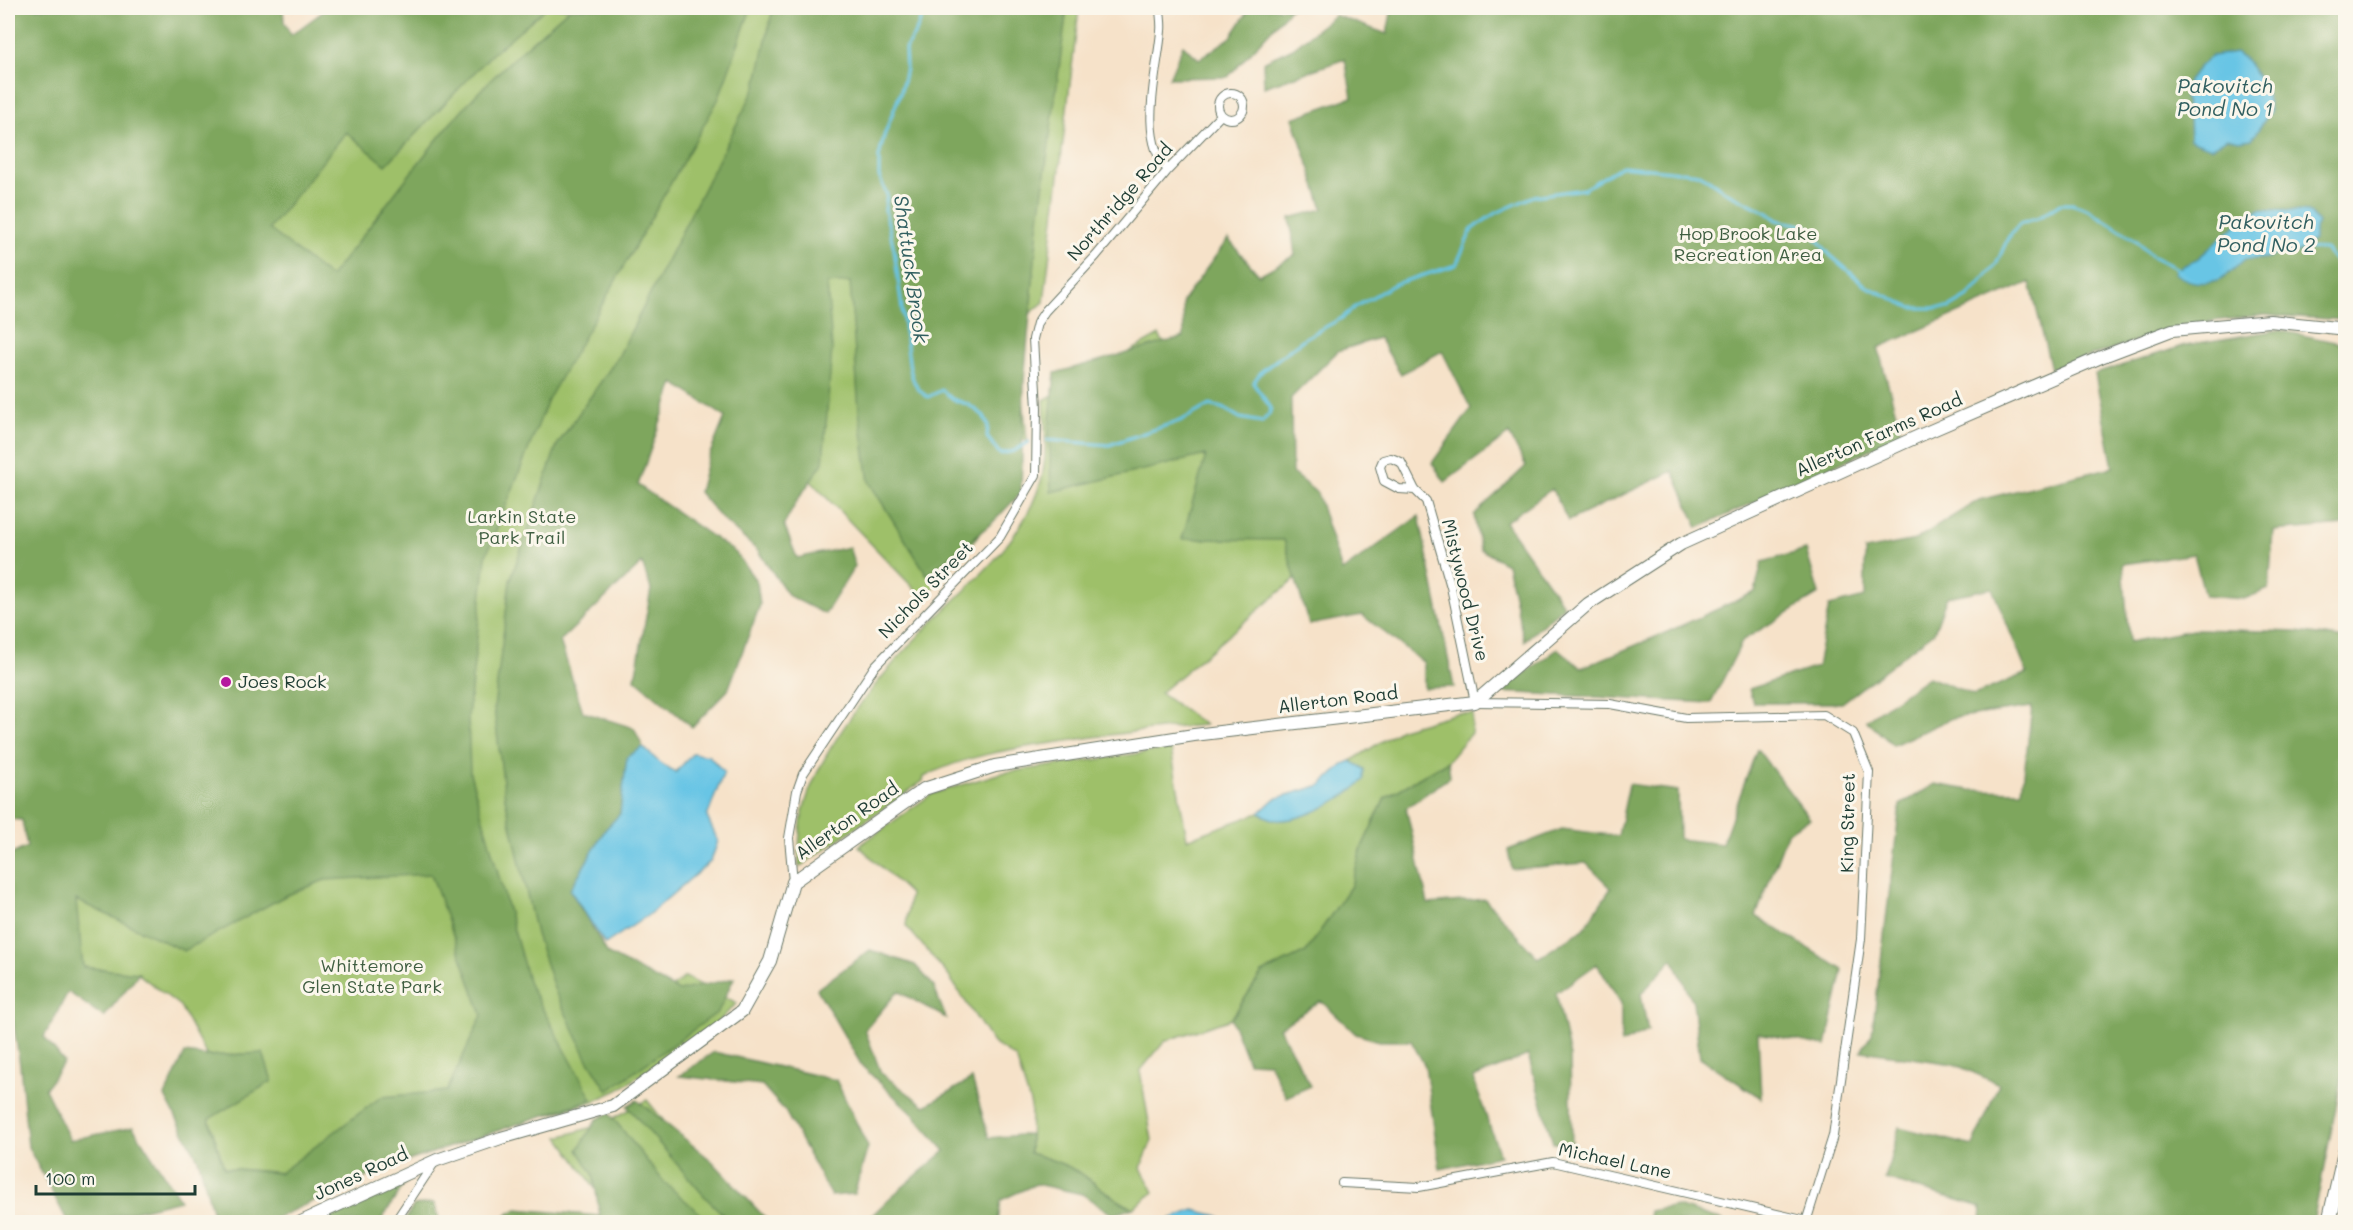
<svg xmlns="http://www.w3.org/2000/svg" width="2353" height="1230" font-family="Mali,sans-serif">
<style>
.green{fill:#9ec069;stroke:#5e7e4e;stroke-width:1.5}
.forest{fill:#7ea65d;stroke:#4e7248;stroke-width:1.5}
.water{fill:#67c5e5;stroke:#43818c;stroke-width:1.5}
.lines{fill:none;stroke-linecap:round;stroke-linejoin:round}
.stream{stroke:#67c5e5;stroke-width:3}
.street-casing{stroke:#6a7768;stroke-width:10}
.secondary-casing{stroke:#6a7768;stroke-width:14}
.primary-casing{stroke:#6a7768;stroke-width:16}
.street{stroke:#fff;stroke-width:8}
.secondary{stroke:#fff;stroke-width:12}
.primary{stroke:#fff;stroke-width:14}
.poi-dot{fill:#b5179e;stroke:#fbf7ec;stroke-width:2}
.labels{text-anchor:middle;stroke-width:6;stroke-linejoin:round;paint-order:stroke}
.street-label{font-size:18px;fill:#1f3d34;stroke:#fbf7ec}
.park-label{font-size:18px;fill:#3f5e41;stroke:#fbf7ec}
.poi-label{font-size:18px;fill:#1f3d34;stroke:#fbf7ec;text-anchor:start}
.water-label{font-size:20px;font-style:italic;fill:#315f60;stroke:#fbf7ec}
</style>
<rect width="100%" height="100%" fill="#fbf7ec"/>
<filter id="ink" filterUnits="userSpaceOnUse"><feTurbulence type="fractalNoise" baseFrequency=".0167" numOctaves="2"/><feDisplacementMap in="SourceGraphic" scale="12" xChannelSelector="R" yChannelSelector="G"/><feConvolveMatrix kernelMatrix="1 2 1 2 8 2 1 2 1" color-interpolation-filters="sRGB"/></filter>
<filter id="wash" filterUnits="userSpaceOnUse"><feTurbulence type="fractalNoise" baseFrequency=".008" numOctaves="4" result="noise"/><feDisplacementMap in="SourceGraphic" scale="24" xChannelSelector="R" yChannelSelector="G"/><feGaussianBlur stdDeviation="1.35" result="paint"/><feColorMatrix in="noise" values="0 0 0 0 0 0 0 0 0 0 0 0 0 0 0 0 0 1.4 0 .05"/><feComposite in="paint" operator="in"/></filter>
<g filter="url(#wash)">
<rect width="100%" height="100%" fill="#f6e2c9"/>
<path class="green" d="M 350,8 L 1079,8 L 1044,302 L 1031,313 L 1025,324 L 1021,372 L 1027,441 L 927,399 L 890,455 L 980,533 L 924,599 L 661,325 L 531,659 L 583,972 L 665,993 L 685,977 L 737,1003 L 717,1023 L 618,1090 L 594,1101 L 555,1113 L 285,1173 L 224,1168 L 209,1118 L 272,1081 L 245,1054 L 207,1056 L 180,1006 L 137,973 L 83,967 L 8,352 Z
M 1159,335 L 1185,380 L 1314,563 L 1160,693 L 1205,725 C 1154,729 1104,735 1053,743 C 1010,749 963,756 924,777 L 923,781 L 799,867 C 799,846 799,825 805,804 C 823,742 891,662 937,617 C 979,577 1024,538 1041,481 C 1048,456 1045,426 1044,400 Z
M 1457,713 L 1473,714 L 1471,733 L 1448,761 L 1385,798 L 1362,847 L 1351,886 L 1306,952 L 1262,973 L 1231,1019 L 1165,1041 L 1140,1071 L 1152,1140 L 1141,1168 L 1154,1192 L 1133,1208 C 1110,1198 1099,1185 1078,1172 C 1063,1163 1046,1158 1030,1153 L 1031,1106 L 1016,1058 L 993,1043 L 948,975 L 906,926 L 910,894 L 859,846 L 932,794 L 1001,773 L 1171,749 L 1187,839 L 1259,813 L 1274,820 L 1364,769 L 1351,761 L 1401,729 Z
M 647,1100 L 745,1222 L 619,1222 L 559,1137 L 603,1124 Z"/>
<path class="forest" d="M 8,8 L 283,8 L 284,22 L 291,35 L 328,8 L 546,8 L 492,54 L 386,165 L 346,132 L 269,229 L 330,277 C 372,225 411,170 454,119 C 489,78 530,43 570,8 L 751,8 L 718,100 L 548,400 L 486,556 L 468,717 L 470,773 L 529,984 L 592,1099 L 387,1168 L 267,1222 L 215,1222 L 199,1161 L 165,1096 L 185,1053 L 207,1056 L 263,1053 L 272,1081 L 209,1119 L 224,1168 L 280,1173 L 381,1097 L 447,1091 L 482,1015 L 431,874 L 325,880 L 285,896 L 184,951 L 76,900 L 83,967 L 139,973 L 104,1017 L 68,992 L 44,1037 L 64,1062 L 45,1089 L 70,1140 L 133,1127 L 180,1200 L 103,1219 L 102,1222 L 68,1222 L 28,1147 L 20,1065 L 8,990 L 8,856 L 27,847 L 22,820 L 8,819 Z
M 773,8 L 1067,8 L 1038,227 L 1024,381 L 1021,493 L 992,523 L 927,575 L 869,482 L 859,411 L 850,282 L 827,284 L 832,348 L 823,463 L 797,501 L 784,525 L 797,558 L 849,547 L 855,566 L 825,614 L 789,596 L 758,551 L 721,518 L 699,492 L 707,461 L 725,417 L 674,383 L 638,485 L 736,553 L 757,582 L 760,605 L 728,690 L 692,727 L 635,679 L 651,589 L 642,563 L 560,641 L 583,712 L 634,728 L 643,747 L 627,758 L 620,814 L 605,830 L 570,890 L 608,954 L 679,991 L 734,978 L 718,1012 L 608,1091 L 588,1060 L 555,991 L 536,934 L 505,798 L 494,708 L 510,581 L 557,445 L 618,357 L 756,86 Z
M 1250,8 L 1291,8 L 1228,77 L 1169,78 L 1183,45 L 1199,59 L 1231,37 Z
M 1392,8 L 2345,8 L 2345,320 L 2263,315 L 2188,324 L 2051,369 L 2030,282 L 1878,348 L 1902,435 L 1698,528 L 1673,471 L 1568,521 L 1552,489 L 1505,522 L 1564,606 L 1524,641 L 1507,564 L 1480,549 L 1474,515 L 1526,466 L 1509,434 L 1445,482 L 1432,463 L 1471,409 L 1442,351 L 1401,374 L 1379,338 L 1338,351 L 1291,398 L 1292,473 L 1317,493 L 1342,571 L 1419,516 L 1454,687 L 1424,688 L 1424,663 L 1362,615 L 1309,625 L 1284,540 L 1182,539 L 1206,455 L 1051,492 L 1049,429 L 1055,373 L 1184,337 L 1183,301 L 1228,239 L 1259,275 L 1295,255 L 1290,218 L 1323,209 L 1293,118 L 1352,97 L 1345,59 L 1264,87 L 1263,62 L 1293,48 L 1335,15 L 1387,34 Z
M 2278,330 L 2345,344 L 2345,525 L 2273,531 L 2269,589 L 2244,599 L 2205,596 L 2194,554 L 2123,564 L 2129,642 L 2198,629 L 2298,632 L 2345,639 L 2345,1062 L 2313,1222 L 1981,1222 L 1982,1207 L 1885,1179 L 1899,1127 L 1973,1146 L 1999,1084 L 1954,1064 L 1861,1051 L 1872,1034 L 1900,805 L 1935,784 L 1970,790 L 2022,791 L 2032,707 L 1952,718 L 1893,745 L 1866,720 L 1928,677 L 1974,695 L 2027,673 L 1992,588 L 1947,597 L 1934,632 L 1842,703 L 1753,703 L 1749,689 L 1817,667 L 1829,606 L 1865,597 L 1865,550 L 1915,540 L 1979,500 L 2113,467 L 2095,374 L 2186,345 Z
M 1806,550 L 1819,594 L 1743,640 L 1711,703 L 1499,692 L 1558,649 L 1581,668 L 1665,633 L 1755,592 L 1762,562 Z
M 1757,749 L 1810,819 L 1788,831 L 1756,916 L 1843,970 L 1826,1046 L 1758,1033 L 1761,1098 L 1700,1058 L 1693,1002 L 1673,959 L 1641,994 L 1648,1031 L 1621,1044 L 1621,1003 L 1597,964 L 1556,993 L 1570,1057 L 1572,1143 L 1553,1143 L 1528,1055 L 1473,1078 L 1500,1156 L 1440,1169 L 1425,1066 L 1411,1041 L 1379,1041 L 1356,1034 L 1321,1001 L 1279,1028 L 1311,1086 L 1286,1097 L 1269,1063 L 1248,1062 L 1231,1019 L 1262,973 L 1306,952 L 1351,886 L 1362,847 L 1385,798 L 1448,761 L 1450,777 L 1406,808 L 1428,904 L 1485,899 L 1538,958 L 1584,929 L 1611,888 L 1586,863 L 1512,869 L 1508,850 L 1562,829 L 1618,836 L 1629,784 L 1678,791 L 1679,839 L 1722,844 Z
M 870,950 L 915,965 L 933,985 L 946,1018 L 898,991 L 865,1030 L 881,1073 L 925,1106 L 972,1079 L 989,1138 L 1030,1134 L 1030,1153 C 1046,1158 1064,1163 1078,1172 C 1099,1185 1110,1198 1133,1208 L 1113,1215 L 1082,1194 L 1036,1184 L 1001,1200 L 998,1222 L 865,1222 L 892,1196 L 945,1151 L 913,1114 L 862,1066 L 817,989 Z
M 714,1052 L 836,1080 L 868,1147 L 854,1194 L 831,1196 L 785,1111 L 762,1085 L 679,1076 Z
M 637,1100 L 712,1161 L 769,1222 L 731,1222 L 706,1198 L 627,1106 Z
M 609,1113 L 664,1182 L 710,1222 L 494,1222 L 517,1209 L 600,1216 L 593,1174 L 578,1150 L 597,1119 Z
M 405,1183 L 380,1222 L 322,1222 Z
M 434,1203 L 440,1222 L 404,1222 L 414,1205 Z
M 1677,1206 L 1722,1220 L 1721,1222 L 1648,1222 L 1650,1211 Z"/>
<path class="water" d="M 2236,52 L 2247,61 L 2266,89 L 2270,112 L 2252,139 L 2239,141 L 2227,138 L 2211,148 L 2190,140 L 2189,116 L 2184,96 L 2188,81 L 2199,67 L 2212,56 Z
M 2260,209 L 2309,212 L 2318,223 L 2314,231 L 2314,240 C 2301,246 2301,257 2282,252 C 2271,259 2258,260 2245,259 C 2241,262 2239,265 2235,268 C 2218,286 2194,287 2174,273 L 2176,269 L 2196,260 L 2237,224 Z
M 643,747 L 661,764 L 676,772 L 693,753 L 709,756 L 724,772 L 707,817 L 718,841 L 711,861 L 647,916 L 605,944 L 570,890 L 605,830 L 620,814 L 627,757 Z
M 1351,761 L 1364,769 L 1364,780 C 1346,798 1303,822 1276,820 C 1270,819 1264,815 1259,813 L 1274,799 L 1321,785 L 1344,764 Z
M 1194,1210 L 1218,1216 L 1227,1222 L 1167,1222 L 1170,1219 Z"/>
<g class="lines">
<path class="stream" d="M 925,8 L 916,32 L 905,49 L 906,68 L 901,91 L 884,136 L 879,157 L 879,176 L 887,195 L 885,210 L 894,249 L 910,369 C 913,381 916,390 928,397 L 942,390 L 952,399 L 967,404 L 983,415 L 988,425 L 987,437 L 1000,454 L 1014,451 L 1029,442
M 2302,248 L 2325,249 L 2337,263 L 2346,262
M 1047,440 L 1109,445 L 1182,420 L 1210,405 L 1225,409 L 1240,418 L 1262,422 L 1269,414 L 1271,408 L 1253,383 L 1262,371 L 1305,338 L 1342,318 L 1355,307 L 1395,284 L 1456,265 L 1472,229 L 1494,214 L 1534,196 L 1584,189 L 1622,166 L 1700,174 L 1726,192 L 1768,213 L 1777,220 L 1806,226 L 1830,255 L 1866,286 L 1912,308 L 1949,308 L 1969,296 L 1996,265 L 2008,238 L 2020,223 L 2040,217 L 2060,204 L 2072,204 L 2089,210 L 2137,241 L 2152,256 L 2178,269"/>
</g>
</g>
<g filter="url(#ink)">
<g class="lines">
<g class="street-casing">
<path id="street" d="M 1160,8 C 1160,15 1162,23 1161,31 C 1158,70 1137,138 1168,170
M1218 106a13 13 0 1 1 26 0a13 13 0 1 1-26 0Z
M 1415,490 L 1399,489 L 1384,481 L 1380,467 L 1383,460 L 1391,458 L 1401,462 L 1415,490 L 1426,501 L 1451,587 L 1475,702 L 1610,704 L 1686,718 L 1824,715 L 1853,733 L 1869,772 L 1861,939 L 1833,1136 L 1806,1222
M 793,882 L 789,838 L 797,791 L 803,774 L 875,666 L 1000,537 L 1036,475 L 1037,408 L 1033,339 L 1037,323 L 1045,311 L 1096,256 L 1168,170 L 1221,115
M 1342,1183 L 1419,1187 L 1553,1162 L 1807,1221
M 395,1222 L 434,1163"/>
</g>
<g class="secondary-casing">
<path id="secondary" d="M 301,1222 L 437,1160 L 501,1138 L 613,1106 L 742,1011 L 770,961 L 793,882 L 924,789 L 995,766 L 1194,735 L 1475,702 L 1588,604 L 1681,544 L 1921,435 L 2101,357 L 2172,330 L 2270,321 L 2346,329"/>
</g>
<g class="primary-casing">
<path id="primary" d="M 2329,1222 L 2346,1148"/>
</g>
<use href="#street" class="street"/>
<use href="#secondary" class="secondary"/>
<use href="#primary" class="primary"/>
</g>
</g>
<circle class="poi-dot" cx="226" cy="682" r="6"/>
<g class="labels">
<g class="street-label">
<text transform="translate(1120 202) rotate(-49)" y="6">Northridge Road</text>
<text transform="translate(1879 435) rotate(-24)" y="6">Allerton Farms Road</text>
<text transform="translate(926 590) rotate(-46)" y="6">Nichols Street</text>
<text transform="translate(1465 590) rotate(76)" y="6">Mistywood Drive</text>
<text transform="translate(1338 700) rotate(-7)" y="6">Allerton Road</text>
<text transform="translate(847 821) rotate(-35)" y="6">Allerton Road</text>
<text transform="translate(1848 823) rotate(-89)" y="6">King Street</text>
<text transform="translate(1615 1161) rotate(12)" y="6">Michael Lane</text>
<text transform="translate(361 1174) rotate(-25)" y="6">Jones Road</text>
</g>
<g class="park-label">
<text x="1748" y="240">Hop Brook Lake<tspan x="1748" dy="21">Recreation Area</tspan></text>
<text x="522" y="523">Larkin State<tspan x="522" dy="21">Park Trail</tspan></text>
<text x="372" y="972">Whittemore<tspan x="372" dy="21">Glen State Park</tspan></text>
</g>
<g class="poi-label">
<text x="238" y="688">Joes Rock</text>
</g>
<g class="water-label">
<text x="2225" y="93">Pakovitch<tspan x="2225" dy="23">Pond No 1</tspan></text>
<text x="2266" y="229">Pakovitch<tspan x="2266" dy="23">Pond No 2</tspan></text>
<text transform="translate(911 269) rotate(82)" y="7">Shattuck Brook</text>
</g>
</g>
<rect width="2353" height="1230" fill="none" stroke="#fbf7ec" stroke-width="30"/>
<path d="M36 1185v9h159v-9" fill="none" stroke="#1f3d34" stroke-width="3"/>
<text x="45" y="1185" font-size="18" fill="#1f3d34" stroke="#fbf7ec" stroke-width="4.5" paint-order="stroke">100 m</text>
</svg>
